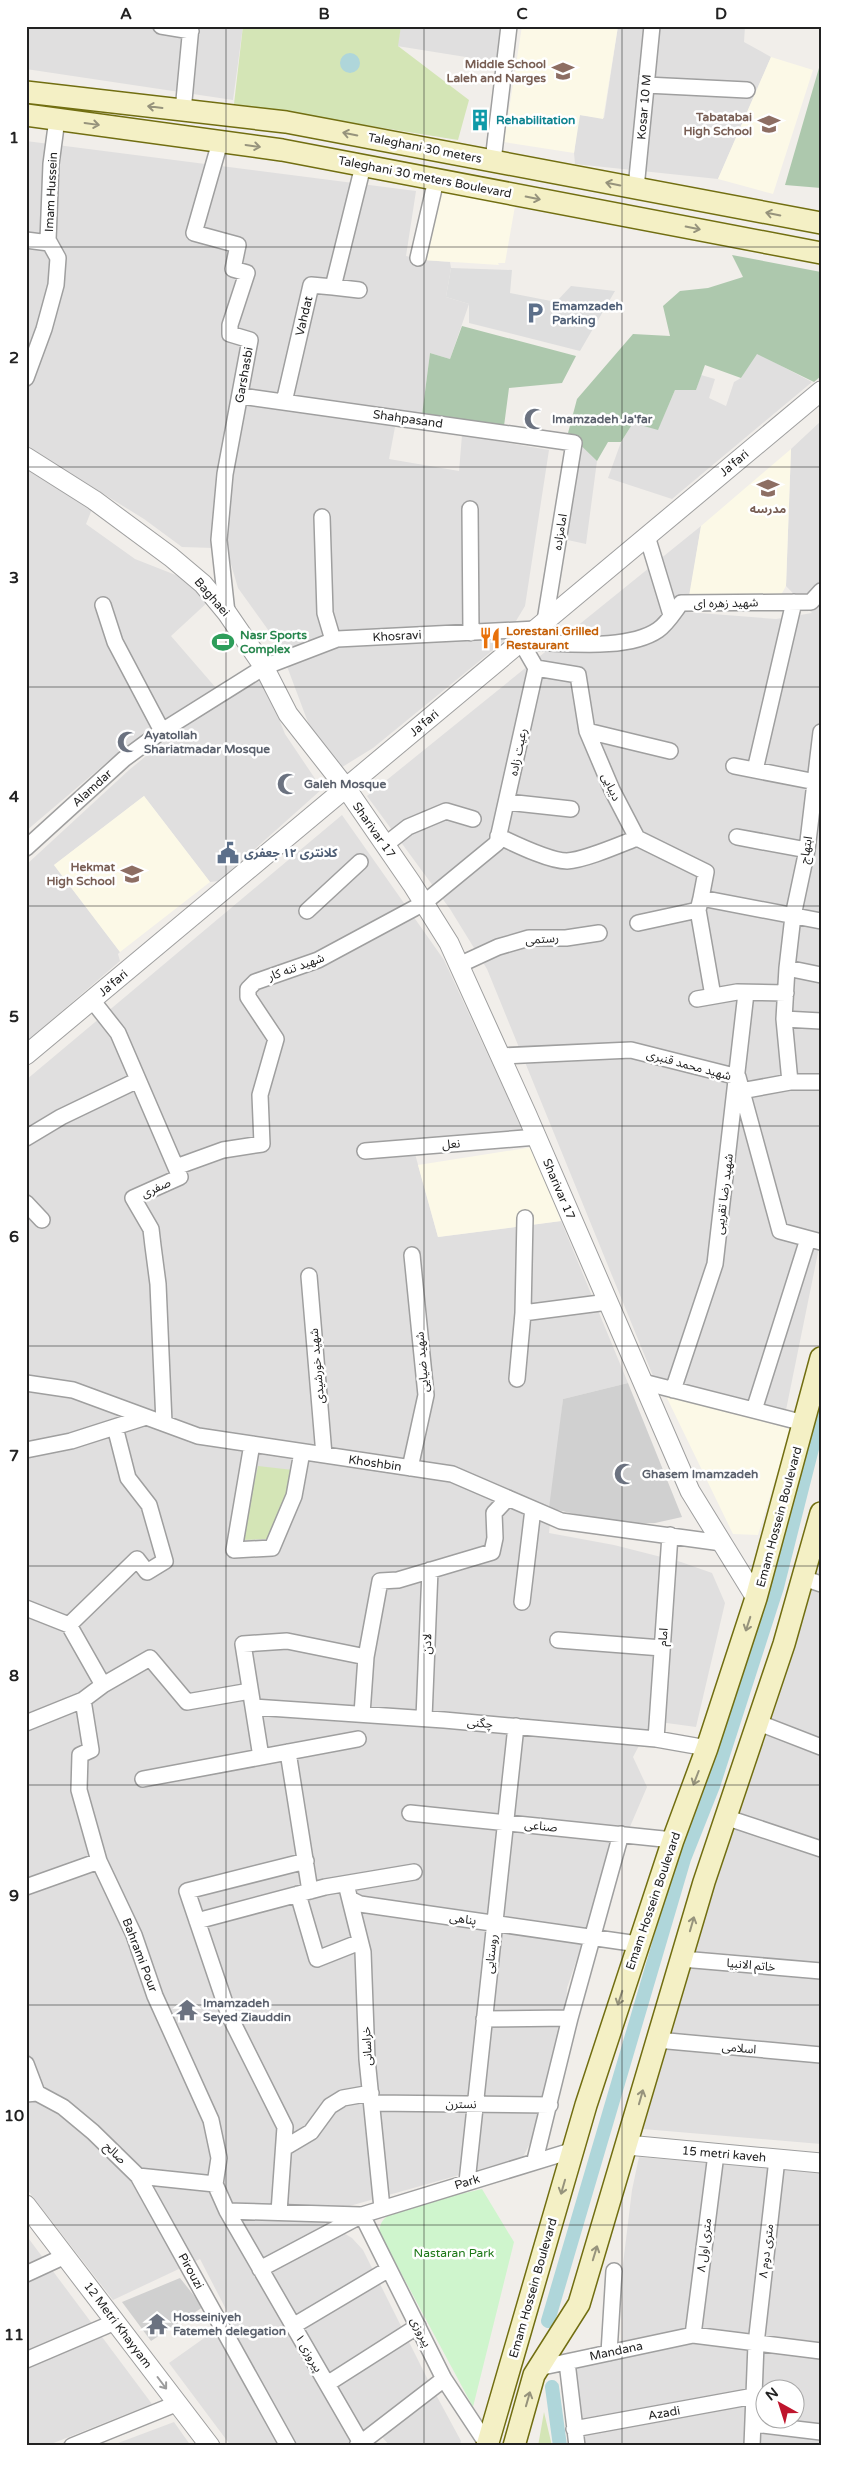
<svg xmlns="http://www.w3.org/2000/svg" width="847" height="2472" font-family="'Varela Round','Noto Sans Arabic',sans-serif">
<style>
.residential{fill:#e0dfdf;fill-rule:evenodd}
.education{fill:#fcf9e7}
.religious{fill:#d0d0d0}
.grass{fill:#d4e5b6}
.cemetery{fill:#adc8ad}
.park{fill:#cff5cd}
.parking{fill:#dedede}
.water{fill:#afd6da}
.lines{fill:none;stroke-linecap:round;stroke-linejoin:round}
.canal{stroke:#afd6da;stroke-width:14}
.minor-casing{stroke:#9f9f9f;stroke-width:18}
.tertiary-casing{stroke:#9f9f9f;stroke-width:21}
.secondary-casing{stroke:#716e11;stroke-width:24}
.minor{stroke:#fff;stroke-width:15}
.tertiary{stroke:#fff;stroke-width:19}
.secondary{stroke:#f4f0c5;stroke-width:21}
.oneway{stroke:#96937c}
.oneway2{stroke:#9c9c9c}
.grid{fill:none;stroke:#222;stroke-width:1;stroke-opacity:0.55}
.labels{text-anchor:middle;stroke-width:5;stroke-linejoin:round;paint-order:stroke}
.education-label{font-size:12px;font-weight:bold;fill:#785e54;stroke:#fff;text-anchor:end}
.street-label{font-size:12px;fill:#222;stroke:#fff}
.culture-label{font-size:12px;font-weight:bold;fill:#0d838f;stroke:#fff;text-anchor:start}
.service-label{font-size:12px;font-weight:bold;fill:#4e5e75;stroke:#fff;text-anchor:start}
.worship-label{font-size:12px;font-weight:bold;fill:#5b616d;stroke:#fff;text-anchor:start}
.food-label{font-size:12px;font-weight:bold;fill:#c56008;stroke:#fff;text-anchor:start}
.leisure-label{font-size:12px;font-weight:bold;fill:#27864d;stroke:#fff;text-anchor:start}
.park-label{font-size:12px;fill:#1e7818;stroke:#fff}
.neatline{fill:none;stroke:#222;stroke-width:2}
.grid-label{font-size:16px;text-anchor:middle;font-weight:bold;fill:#222}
</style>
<rect width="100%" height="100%" fill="#f1eeea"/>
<path class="residential" d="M 26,26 L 243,26 L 233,100 L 26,69 Z
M 401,26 L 501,26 L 497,62 L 397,46 Z
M 618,26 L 745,26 L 744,42 L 771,57 L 718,179 L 575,164 L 574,153 L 579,115 L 604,118 Z
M 26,141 L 416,191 L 406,256 L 423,260 L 450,262 L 451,268 L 446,297 L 469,304 L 450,359 L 430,353 L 422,415 L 398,411 L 389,459 L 459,471 L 462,435 L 549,450 L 525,606 L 504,641 L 373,748 L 339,769 L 309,725 L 279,645 L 238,588 L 228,554 L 214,548 L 182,547 L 144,519 L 26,446 Z
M 757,353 L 812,382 L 672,499 L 608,478 L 621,442 L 633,423 L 658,429 L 675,390 L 696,390 L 701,375 L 715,379 L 709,398 L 726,406 L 734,382 L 741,378 Z
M 821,421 L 821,1238 L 786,1410 L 653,1376 L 487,969 L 450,909 L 367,796 L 701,526 L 687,612 L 776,619 L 812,613 L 786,586 L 791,449 Z
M 581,445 L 597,461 L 586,544 L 563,539 Z
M 26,468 L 92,509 L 86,524 L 135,559 L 196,583 L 209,601 L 171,636 L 216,688 L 113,757 L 26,831 Z
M 263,679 L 285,734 L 322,789 L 219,881 L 210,882 L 144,796 L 54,865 L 120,952 L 118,954 L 120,961 L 26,1042 L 26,865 L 129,770 L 191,719 Z
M 342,815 L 444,960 L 524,1133 L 412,1143 L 438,1237 L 561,1221 L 628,1383 L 563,1399 L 549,1533 L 614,1545 L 681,1562 L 712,1573 L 725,1603 L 696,1727 L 652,1721 L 633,1757 L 647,1787 L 590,1920 L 567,1988 L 563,2079 L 523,2157 L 346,2207 L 342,2232 L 352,2238 L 363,2250 L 428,2380 L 461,2441 L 460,2446 L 390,2446 L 373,2427 L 349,2446 L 231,2446 L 169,2363 L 231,2319 L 200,2259 L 113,2300 L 26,2188 L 26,1080 Z
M 821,1525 L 821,2144 L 643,2129 Z
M 639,2157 L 821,2172 L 821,2446 L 584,2446 L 575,2366 L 622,2354 L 623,2264 L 632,2190 ZM 764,2390 L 794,2390 L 794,2420 L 764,2420 Z
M 26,2235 L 152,2404 L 46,2446 L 26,2446 Z
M 174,2422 L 191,2446 L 110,2446 Z"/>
<path class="education" d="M 522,26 L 618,26 L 603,119 L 580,115 L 574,153 L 504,142 Z
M 771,57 L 813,70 L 773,194 L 718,179 Z
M 436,189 L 515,206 L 505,263 L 498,263 L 499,265 L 423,260 Z
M 791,449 L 786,586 L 781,595 L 689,596 L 701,526 Z
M 144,796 L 210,882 L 120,952 L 54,865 Z
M 533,1147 L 561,1221 L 438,1237 L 418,1165 Z
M 666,1396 L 791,1429 L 758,1535 L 733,1534 Z"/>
<path class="religious" d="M 628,1383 L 682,1517 L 655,1523 L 618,1524 L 549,1508 L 563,1399 Z
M 180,2278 L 203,2307 L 151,2341 L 122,2302 Z"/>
<path class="grass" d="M 243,26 L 401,26 L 398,46 L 469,100 L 458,140 L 234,104 Z
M 258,1466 L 293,1470 L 285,1503 L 271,1539 L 241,1540 Z
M 544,2412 L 552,2446 L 538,2446 Z"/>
<path class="cemetery" d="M 821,61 L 821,188 L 785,185 Z
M 732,255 L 821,272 L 821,376 L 814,382 L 757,354 L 741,378 L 705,365 L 696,390 L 675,390 L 658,430 L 633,423 L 621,442 L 608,442 L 597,461 L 568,433 L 577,399 L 633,334 L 670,336 L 663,306 L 680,291 L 708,288 L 743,277 Z
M 462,326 L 576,356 L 562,383 L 509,388 L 504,426 L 422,415 L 430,353 L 450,359 Z"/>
<path class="park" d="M 482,2189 L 514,2242 L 473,2407 L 379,2232 C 380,2226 381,2222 385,2218 C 398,2206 462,2194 482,2189 Z"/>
<path class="parking" d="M 451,268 L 512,270 L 510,293 L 556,302 L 571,286 L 615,291 L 580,351 L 469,323 L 469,304 L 446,297 Z"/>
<path class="water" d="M340 63a10 10 0 1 1 20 0a10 10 0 1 1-20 0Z"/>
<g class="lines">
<path class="canal" d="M 548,2321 L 684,1859 L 713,1786 L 777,1587 L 821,1413
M 552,2387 L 560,2446"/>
<g class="minor-casing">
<path id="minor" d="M 161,26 L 191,31
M 646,85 L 747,90
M 183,111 L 191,26
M 220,142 L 194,233 L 238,245 L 233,269 L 247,273 L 230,325 L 230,334 L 250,340 L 225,474 L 219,540 L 227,613
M 493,161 L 509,26
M 636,188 L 652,26
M 26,240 L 49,243
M 418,258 L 436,180
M 333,287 L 359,290
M 26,378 L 44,329 L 56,285 L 58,258 L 48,240 L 51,164 L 57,119
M 241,396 L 574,443 L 545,621
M 284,402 L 311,285 L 333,287 L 363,166
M 470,509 L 471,633
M 322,517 L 325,613 L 333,640
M 647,536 L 671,615
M 103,605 L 115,642 L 162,731
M 521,642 C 559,642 626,652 658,630 C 667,624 674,612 681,603 L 811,602 L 821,591
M 521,642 L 536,668
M 536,668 L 578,675 L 587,731 L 612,790 L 637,838 L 706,872 L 701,898
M 587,731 L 670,751
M 734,766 L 821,783
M 755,770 L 794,602
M 507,802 L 571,809
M 498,836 C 515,844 549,861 567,861 C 585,860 619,845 637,838
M 737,837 L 807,850
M 385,845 L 408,827 L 446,811 L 473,819
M 26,848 L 124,759 L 162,731 L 264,667 L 337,639 L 536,629
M 307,911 L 360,862
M 638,923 L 698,910
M 459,965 L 498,947 L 529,938 L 566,938 L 599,933
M 787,968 L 821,975
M 713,996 L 698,910 L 701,898 L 821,921
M 697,999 L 737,992 L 786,993
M 92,1000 L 118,1033 L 180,1177 L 133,1198 L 151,1229 L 153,1246 L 158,1284 L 164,1423
M 784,1019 L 821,1021
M 500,1056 L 631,1050 L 738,1077 L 780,1231 L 821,1242
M 790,1082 L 784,1019 L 787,968 L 793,916 L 807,850 L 821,732
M 741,1091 L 790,1082 L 821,1082
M 26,1138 L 61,1117 L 138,1080
M 365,1151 L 537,1137
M 176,1167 L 223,1150 L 262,1144 L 260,1095 L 276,1039 L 248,997 L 248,989 L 255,982 L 318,960 L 424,903 L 497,843 L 536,668
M 26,1203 L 42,1220
M 309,1276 L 324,1455
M 523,1313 L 608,1302
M 517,1379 L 523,1313 L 525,1218
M 643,1382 L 804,1423
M 26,1383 L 73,1390 L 198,1436 L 452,1474 L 561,1521 L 722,1543
M 673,1390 L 715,1264 L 746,993
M 754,1410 L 808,1239
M 252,1444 L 234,1550 L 272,1548 L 294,1496 L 302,1452
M 26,1450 L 71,1441 L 146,1417
M 410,1468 L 426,1395 L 412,1255
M 803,1578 L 821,1584
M 522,1602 L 533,1509
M 26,1608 L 69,1625 L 103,1685
M 69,1625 L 137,1559 L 147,1572 L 165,1561 L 149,1505 L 128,1478 L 115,1427
M 558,1640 L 662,1648
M 83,1700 L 91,1750 L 80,1755 L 79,1790 L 99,1861 L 134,1935 L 155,1996 L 211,2120 L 219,2158 L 215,2184
M 253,1707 L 444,1720 L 656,1739 L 707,1748
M 362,1714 L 366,1657 L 380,1581 L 398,1580 L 492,1552 L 495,1538 L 494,1513 L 508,1498
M 424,1718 L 430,1570
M 26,1723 L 83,1700 L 103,1685 L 150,1658 L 187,1702 L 250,1691
M 759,1723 L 821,1747
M 656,1739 L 670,1535
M 288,1752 L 310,1891
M 261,1757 L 243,1644 L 287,1641 L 366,1657
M 143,1779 L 358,1739
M 410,1813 L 673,1840
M 725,1817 L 821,1849
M 346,1884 L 363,1952 L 367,2059 L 382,2208
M 26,1887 L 99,1861
M 298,1894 L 317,1959 L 360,1942
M 350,1899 L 360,1904 L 638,1944
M 197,1921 L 325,1887 L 414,1872
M 682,1959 L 821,1971
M 484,2019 L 570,2018
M 657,2040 L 821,2055
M 26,2064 L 37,2093
M 26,2094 L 37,2093 L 63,2107 L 93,2132 L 138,2176 L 215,2184
M 372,2103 L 550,2105
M 284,2148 L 311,2132 L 330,2106 L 343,2098 L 371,2093
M 535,2160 L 570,2018 L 621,1834
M 138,2176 L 288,2446
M 467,2182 L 516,1726
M 215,2184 L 227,2211 L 361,2443
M 227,2211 L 360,2215
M 279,2212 L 285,2127 L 229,2015 L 187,1891 L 306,1861
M 362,2215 L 444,2379 L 487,2444
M 260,2269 L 362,2215 L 574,2150
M 26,2274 L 65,2256
M 293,2326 L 389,2269
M 693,2335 L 716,2154
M 609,2353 L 614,2271
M 26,2360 L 115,2322
M 567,2362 L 577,2446
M 538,2368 L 693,2335 L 821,2351
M 327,2384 L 418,2326
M 753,2424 L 821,2432
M 574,2429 L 754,2396
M 72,2446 L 178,2403
M 357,2446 L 444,2379
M 752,2446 L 756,2344 L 777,2159"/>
</g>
<g class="tertiary-casing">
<path id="tertiary" d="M 26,457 L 94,500 L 171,557 L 203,584 L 227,613 L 264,667 L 288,714 L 346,788 L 412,884 L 449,943 L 527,1115 L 690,1491 L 756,1598
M 26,1055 L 821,391
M 627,2145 L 821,2163
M 26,2205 L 210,2446"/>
</g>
<g class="secondary-casing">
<path id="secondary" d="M 26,92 L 286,122 L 821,223
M 26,115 L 282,150 L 821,253
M 487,2446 L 586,2105 L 673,1840 L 707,1748 L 756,1598 L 821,1358
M 514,2446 L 534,2375 L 579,2304 L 704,1882 L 784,1644 L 821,1513"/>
</g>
<use href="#minor" class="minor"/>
<use href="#tertiary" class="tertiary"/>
<use href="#secondary" class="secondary"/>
</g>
<defs><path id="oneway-shaft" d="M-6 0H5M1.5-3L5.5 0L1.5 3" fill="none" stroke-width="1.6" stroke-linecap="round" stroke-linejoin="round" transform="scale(1.25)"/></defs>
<g class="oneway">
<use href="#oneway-shaft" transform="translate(155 107) rotate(-173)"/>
<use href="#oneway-shaft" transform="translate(92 124) rotate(8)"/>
<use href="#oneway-shaft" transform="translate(350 134) rotate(-169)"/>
<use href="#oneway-shaft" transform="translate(253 146) rotate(8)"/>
<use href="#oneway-shaft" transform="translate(613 184) rotate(-169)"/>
<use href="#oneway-shaft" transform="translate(533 198) rotate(11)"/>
<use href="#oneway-shaft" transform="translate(773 214) rotate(-169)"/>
<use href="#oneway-shaft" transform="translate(693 228) rotate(11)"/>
<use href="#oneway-shaft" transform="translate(748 1624) rotate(108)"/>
<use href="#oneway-shaft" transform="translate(696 1778) rotate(111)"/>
<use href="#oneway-shaft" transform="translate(692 1924) rotate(-74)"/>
<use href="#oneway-shaft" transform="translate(620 1998) rotate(108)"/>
<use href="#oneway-shaft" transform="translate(641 2097) rotate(-74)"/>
<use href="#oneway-shaft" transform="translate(563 2187) rotate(106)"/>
<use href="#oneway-shaft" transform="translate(595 2253) rotate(-73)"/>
<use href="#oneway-shaft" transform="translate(528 2399) rotate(-74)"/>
</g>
<use class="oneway2" href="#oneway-shaft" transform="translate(162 2383) rotate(53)"/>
<path class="grid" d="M 226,26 L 226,2446M 424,26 L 424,2446M 622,26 L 622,2446M 26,247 L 821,247M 26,467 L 821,467M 26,687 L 821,687M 26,906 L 821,906M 26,1126 L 821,1126M 26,1346 L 821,1346M 26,1566 L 821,1566M 26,1785 L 821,1785M 26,2005 L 821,2005M 26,2225 L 821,2225"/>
<defs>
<g id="school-bare" transform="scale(1.725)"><path d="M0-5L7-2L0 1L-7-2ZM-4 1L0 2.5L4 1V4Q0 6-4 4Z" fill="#8d6e63" stroke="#fff" stroke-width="2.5" paint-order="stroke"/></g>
<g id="building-bare" transform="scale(1.725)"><path d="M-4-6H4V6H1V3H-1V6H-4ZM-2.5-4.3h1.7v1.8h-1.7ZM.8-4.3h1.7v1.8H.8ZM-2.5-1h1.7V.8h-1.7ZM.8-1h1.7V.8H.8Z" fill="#0f9aa8" stroke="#fff" stroke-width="2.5" paint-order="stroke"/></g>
<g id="parking-bare" transform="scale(1.725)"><path d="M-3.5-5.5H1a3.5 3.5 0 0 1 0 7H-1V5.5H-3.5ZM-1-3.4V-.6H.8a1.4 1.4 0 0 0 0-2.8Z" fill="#5c6f8a" stroke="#fff" stroke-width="2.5" paint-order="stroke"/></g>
<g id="mosque-bare" transform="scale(1.725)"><path d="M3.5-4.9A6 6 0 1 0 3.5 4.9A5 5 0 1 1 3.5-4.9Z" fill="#6b7280" stroke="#fff" stroke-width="2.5" paint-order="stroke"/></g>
<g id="restaurant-bare" transform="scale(1.725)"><path d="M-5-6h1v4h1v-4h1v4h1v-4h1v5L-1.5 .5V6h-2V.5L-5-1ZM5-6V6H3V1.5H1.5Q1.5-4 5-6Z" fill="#e8710a" stroke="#fff" stroke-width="2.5" paint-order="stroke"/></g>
<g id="stadium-bare" transform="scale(1.725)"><path d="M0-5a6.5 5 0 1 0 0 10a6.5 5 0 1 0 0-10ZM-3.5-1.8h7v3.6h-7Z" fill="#2e9e5b" stroke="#fff" stroke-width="2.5" paint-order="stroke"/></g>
<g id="civic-bare" transform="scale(1.725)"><path d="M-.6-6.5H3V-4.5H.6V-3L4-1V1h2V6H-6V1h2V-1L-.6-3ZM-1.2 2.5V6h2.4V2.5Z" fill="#5c6f8a" stroke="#fff" stroke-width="2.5" paint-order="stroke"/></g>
<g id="temple-bare" transform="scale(1.725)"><path d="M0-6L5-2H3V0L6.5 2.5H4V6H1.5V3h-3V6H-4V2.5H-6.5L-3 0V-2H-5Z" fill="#6b7280" stroke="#fff" stroke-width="2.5" paint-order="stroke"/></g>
</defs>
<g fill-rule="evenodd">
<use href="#school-bare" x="563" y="71"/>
<use href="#building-bare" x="480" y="120"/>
<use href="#school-bare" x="769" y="124"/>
<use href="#parking-bare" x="535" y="313"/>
<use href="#mosque-bare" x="535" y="419"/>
<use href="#school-bare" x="768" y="488"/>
<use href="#restaurant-bare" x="490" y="638"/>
<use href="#stadium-bare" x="223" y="642"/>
<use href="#mosque-bare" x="128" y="742"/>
<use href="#mosque-bare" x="288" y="784"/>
<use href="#civic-bare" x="228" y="853"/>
<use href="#school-bare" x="132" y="874"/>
<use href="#mosque-bare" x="625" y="1474"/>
<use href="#temple-bare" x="187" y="2010"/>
<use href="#temple-bare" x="157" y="2324"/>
</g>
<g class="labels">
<g class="education-label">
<text x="546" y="68">Middle School<tspan x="546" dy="14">Laleh and Narges</tspan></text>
<text x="752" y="121">Tabatabai<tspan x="752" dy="14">High School</tspan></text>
<text x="768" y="513" text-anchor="middle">مدرسه</text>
<text x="115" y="871">Hekmat<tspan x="115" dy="14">High School</tspan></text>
</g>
<g class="street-label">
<text transform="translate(644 107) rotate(-85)" y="4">Kosar 10 M</text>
<text transform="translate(425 148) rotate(11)" y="4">Taleghani 30 meters</text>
<text transform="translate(425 177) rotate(11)" y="4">Taleghani 30 meters Boulevard</text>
<text transform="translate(51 192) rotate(-87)" y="4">Imam Hussein</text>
<text transform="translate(304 316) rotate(-77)" y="4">Vahdat</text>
<text transform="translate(244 375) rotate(-80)" y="4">Garshasbi</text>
<text transform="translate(408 419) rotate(8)" y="4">Shahpasand</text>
<text transform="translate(734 463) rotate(-40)" y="4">Ja'fari</text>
<text transform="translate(560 532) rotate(-81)" y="4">امامزاده</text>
<text transform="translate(212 597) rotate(49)" y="4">Baghaei</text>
<text transform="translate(726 603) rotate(-1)" y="4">شهید زهره ای</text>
<text transform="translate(397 636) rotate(-3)" y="4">Khosravi</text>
<text transform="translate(424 723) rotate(-40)" y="4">Ja'fari</text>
<text transform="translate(518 752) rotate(-78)" y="4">رعیت زاده</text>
<text transform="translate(611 787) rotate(65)" y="4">دیبایی</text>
<text transform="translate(92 788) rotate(-42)" y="4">Alamdar</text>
<text transform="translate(374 830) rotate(55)" y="4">Sharivar 17</text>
<text transform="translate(806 850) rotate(-81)" y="4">ابتهاج</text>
<text transform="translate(542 939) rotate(-4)" y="4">رستمی</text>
<text transform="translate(296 967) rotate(-20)" y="4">شهید تنه کار</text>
<text transform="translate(113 983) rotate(-40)" y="4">Ja'fari</text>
<text transform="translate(689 1065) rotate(15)" y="4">شهید محمد قنبری</text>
<text transform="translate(451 1144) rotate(-5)" y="4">نعل</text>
<text transform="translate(156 1188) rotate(-24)" y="4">صفری</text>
<text transform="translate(559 1189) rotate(67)" y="4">Sharivar 17</text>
<text transform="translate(724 1194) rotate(-83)" y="4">شهید رضا تقریبی</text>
<text transform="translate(422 1362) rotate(-95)" y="4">شهید ضیایی</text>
<text transform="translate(317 1366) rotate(-95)" y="4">شهید خورشیدی</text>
<text transform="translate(375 1463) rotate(8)" y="4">Khoshbin</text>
<text transform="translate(779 1517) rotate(-75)" y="4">Emam Hossein Boulevard</text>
<text transform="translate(663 1637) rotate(-86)" y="4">امام</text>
<text transform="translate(427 1644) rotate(-88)" y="4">لادن</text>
<text transform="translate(480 1723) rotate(5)" y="4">چگنی</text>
<text transform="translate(541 1826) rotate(6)" y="4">صناعی</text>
<text transform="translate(653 1901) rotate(-71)" y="4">Emam Hossein Boulevard</text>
<text transform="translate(463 1919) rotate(8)" y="4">پناهی</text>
<text transform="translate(491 1954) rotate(-84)" y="4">روستایی</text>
<text transform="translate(140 1955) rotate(69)" y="4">Bahrami Pour</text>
<text transform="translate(751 1965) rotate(5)" y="4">خاتم الانبیا</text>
<text transform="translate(367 2046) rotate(-93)" y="4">خراسانی</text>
<text transform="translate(739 2048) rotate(5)" y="4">اسلامی</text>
<text transform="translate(461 2104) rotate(1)" y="4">نسترن</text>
<text transform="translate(115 2153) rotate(44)" y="4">صالح</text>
<text transform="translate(724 2154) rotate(5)" y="4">15 metri kaveh</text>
<text transform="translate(467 2182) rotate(-17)" y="4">Park</text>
<text transform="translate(704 2245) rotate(-83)" y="4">۸ متری اول</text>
<text transform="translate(766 2251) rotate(-83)" y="4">۸ متری دوم</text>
<text transform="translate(191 2271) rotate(61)" y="4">Pirouzi</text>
<text transform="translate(533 2288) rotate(-74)" y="4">Emam Hossein Boulevard</text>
<text transform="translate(118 2325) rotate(53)" y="4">12 Metri Khayyam</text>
<text transform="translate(421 2332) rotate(63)" y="4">پیروزی</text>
<text transform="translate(616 2351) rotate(-12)" y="4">Mandana</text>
<text transform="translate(309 2353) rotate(60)" y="4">پیروزی ۱</text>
<text transform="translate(664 2413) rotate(-10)" y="4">Azadi</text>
</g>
<g class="culture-label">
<text x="496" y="124">Rehabilitation</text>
</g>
<g class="service-label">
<text x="552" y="310">Emamzadeh<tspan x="552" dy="14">Parking</tspan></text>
<text x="244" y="857">کلانتری ۱۲ جعفری</text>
</g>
<g class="worship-label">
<text x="552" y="423">Imamzadeh Ja'far</text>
<text x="144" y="739">Ayatollah<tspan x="144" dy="14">Shariatmadar Mosque</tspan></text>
<text x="304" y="788">Galeh Mosque</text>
<text x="642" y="1478">Ghasem Imamzadeh</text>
<text x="203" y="2007">Imamzadeh<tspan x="203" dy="14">Seyed Ziauddin</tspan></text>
<text x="173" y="2321">Hosseiniyeh<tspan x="173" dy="14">Fatemeh delegation</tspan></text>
</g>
<g class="food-label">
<text x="506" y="635">Lorestani Grilled<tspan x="506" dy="14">Restaurant</tspan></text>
</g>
<g class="leisure-label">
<text x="240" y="639">Nasr Sports<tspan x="240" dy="14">Complex</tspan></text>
</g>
<g class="park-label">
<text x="454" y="2257">Nastaran Park</text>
</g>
</g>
<rect width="847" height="2472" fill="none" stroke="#ffffff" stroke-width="55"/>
<g transform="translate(780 2404) rotate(321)"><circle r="24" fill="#ffffff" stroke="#a7a7a7"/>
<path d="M0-4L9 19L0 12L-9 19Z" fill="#bf152d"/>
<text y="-8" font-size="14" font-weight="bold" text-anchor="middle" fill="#222222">N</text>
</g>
<rect x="28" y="28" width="792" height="2416" class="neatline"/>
<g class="grid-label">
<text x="126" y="19">A</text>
<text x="324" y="19">B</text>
<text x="522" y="19">C</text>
<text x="721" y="19">D</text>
<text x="14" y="143">1</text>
<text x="14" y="363">2</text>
<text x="14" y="583">3</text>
<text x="14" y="802">4</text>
<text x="14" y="1022">5</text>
<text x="14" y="1242">6</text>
<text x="14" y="1461">7</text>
<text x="14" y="1681">8</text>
<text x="14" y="1901">9</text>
<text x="14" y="2121">10</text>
<text x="14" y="2340">11</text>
</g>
</svg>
